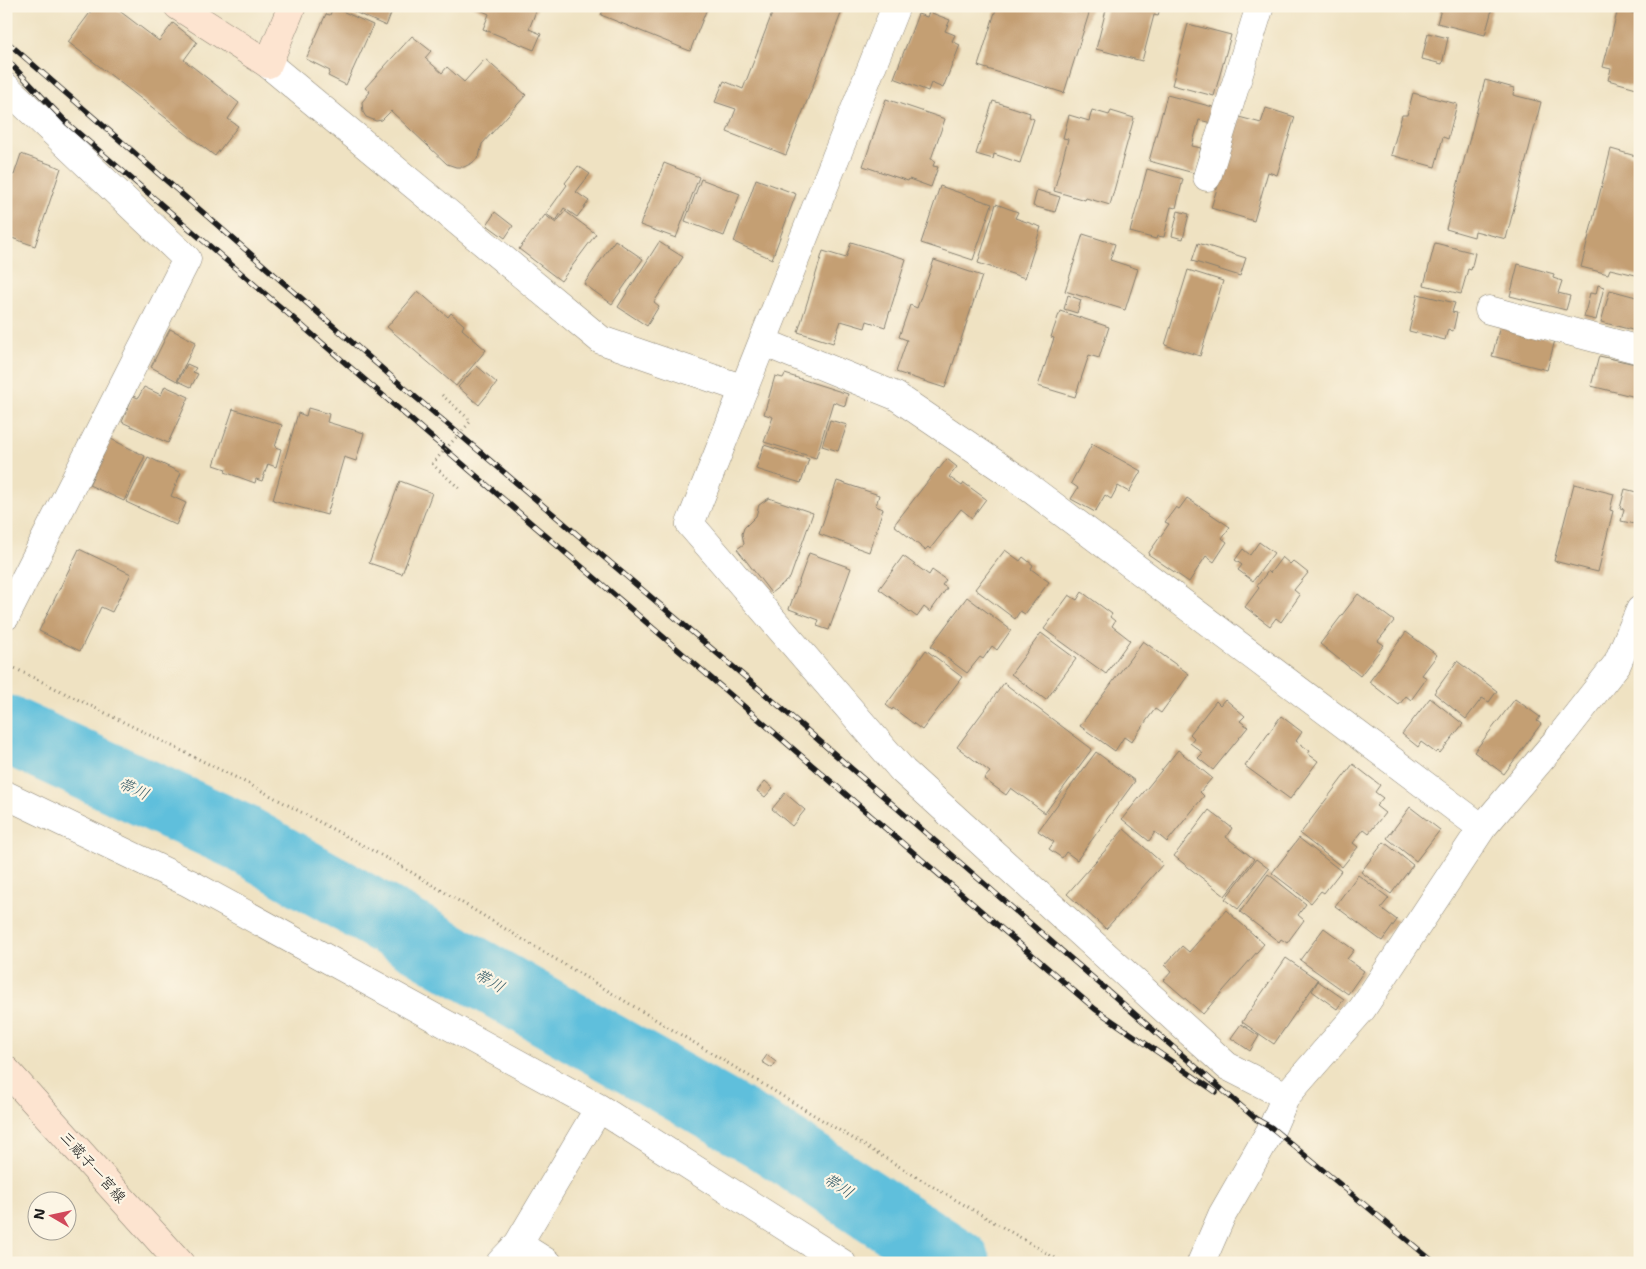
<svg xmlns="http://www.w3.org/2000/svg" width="1646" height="1269" font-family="'Shantell Sans','Klee One',sans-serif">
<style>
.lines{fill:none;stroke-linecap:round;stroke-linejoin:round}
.river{stroke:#5ebfdc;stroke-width:68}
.building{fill:#c49f73}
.minor-casing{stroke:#867f6f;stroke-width:29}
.secondary-casing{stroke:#867f6f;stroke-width:29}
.path{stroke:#867f6f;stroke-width:3;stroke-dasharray:1 4;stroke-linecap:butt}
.minor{stroke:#fff;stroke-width:28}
.secondary{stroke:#fde4d0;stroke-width:28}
.rail-casing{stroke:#1c1c1c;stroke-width:5.5}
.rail{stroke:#fcf5e5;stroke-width:4;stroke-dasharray:11;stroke-linecap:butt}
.path-bridge{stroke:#867f6f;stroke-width:3;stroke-dasharray:1 4;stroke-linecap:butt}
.labels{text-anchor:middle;stroke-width:4.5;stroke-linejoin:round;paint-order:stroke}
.street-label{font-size:15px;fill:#1c1c1c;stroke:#fcf5e5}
.water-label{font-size:16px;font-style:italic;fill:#365d69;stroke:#fcf5e5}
</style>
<rect width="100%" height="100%" fill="#fcf5e5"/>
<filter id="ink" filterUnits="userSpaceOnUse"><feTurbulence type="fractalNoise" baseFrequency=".02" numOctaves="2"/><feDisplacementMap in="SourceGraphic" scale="10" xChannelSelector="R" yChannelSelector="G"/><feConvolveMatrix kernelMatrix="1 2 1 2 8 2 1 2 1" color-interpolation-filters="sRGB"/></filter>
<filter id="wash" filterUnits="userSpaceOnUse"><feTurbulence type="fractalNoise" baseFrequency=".0096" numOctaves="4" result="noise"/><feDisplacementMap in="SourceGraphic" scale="20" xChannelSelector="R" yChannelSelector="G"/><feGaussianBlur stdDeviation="1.12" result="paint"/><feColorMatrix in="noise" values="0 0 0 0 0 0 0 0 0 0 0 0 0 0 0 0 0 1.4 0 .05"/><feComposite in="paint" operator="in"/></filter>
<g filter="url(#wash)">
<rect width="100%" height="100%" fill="#efe2c2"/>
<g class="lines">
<path class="river" d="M 6,729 L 240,837 L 764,1136 L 957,1263"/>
</g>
<g id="blocks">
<path class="building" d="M 95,6 L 113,6 L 159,41 L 173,23 L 197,42 L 184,60 L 239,103 L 228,119 L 238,126 L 215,156 L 68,42 Z
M 341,6 L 394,6 L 386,26 Z
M 472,6 L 538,6 L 529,29 L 541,34 L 534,50 L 483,29 L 489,14 Z
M 605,6 L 708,6 L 690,51 L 601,15 Z
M 775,6 L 844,6 L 786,155 L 727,132 L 736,109 L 715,102 L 724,81 L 743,89 Z
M 997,6 L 1091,7 L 1064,93 L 978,66 Z
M 1107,6 L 1160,7 L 1158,16 L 1154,15 L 1142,61 L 1096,49 Z
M 1442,6 L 1493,6 L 1485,35 L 1437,23 Z
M 333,7 L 373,25 L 346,85 L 328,76 L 330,71 L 306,59 L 326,14 L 330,15 Z
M 1618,9 L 1640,15 L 1640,89 L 1608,80 L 1611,69 L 1603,67 Z
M 929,12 L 950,20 L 945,31 L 955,35 L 952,41 L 960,45 L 943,88 L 931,83 L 928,91 L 894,78 L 918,14 L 927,17 Z
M 1188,24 L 1231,35 L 1214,96 L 1172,85 Z
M 1428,33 L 1448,38 L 1442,64 L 1422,59 Z
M 412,36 L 431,51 L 425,58 L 442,73 L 447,67 L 464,82 L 485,59 L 526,95 L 482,144 L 479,157 L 472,163 L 464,167 L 456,167 L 447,164 L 391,111 L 382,120 L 376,121 L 366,117 L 363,112 L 362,102 L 370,92 L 365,88 Z
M 1485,80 L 1514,88 L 1513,95 L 1541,102 L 1506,239 L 1475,231 L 1474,237 L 1446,229 Z
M 1413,93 L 1457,104 L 1448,139 L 1443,137 L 1435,167 L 1391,155 L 1402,115 L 1407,115 Z
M 1167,95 L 1217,108 L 1212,123 L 1199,120 L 1192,146 L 1201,148 L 1194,173 L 1149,161 Z
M 886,99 L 945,119 L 931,159 L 935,161 L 933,166 L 938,167 L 931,187 L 909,179 L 908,181 L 863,166 Z
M 993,101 L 1030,113 L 1029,117 L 1034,119 L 1020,163 L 994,154 L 993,159 L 976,154 Z
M 1266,108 L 1295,117 L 1277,175 L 1268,172 L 1254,221 L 1211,208 L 1239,117 L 1261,123 Z
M 1092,110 L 1109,115 L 1111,111 L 1134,118 L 1110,205 L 1086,198 L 1085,200 L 1054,191 L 1068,139 L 1063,138 L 1069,115 L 1089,121 Z
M 1611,149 L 1639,157 L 1637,164 L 1640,165 L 1640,276 L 1610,269 L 1608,274 L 1581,267 Z
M 21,154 L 61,168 L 35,246 L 6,236 L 6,183 L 9,174 L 14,175 Z
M 664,163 L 699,177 L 676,238 L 640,225 Z
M 578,166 L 590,174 L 576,192 L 589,201 L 577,217 L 564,208 L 556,221 L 546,214 L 567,185 L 565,183 Z
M 1147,169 L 1183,179 L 1176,208 L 1171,207 L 1164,237 L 1157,236 L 1156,239 L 1130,232 Z
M 701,179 L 740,194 L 724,236 L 685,221 Z
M 756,179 L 796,194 L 772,259 L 734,242 Z
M 940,186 L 992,204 L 973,260 L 921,243 Z
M 1037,190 L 1060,197 L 1055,212 L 1033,206 Z
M 996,204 L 1018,212 L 1015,218 L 1041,227 L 1025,278 L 978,263 Z
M 565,211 L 596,234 L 561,281 L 519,249 L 545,215 L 556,223 Z
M 1178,211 L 1189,214 L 1183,239 L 1172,236 Z
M 495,212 L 513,226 L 505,238 L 487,225 Z
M 1083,234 L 1115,244 L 1110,260 L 1138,269 L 1125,310 L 1065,291 Z
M 615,240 L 643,259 L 612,304 L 584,284 Z
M 659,242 L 683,257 L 654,302 L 659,306 L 647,326 L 618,307 Z
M 851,242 L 906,259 L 885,327 L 867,321 L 865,328 L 841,321 L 833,343 L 798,332 L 823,251 L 846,258 Z
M 1198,243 L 1246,258 L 1240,276 L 1192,261 Z
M 1435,243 L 1475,253 L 1471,270 L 1468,269 L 1461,294 L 1424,285 Z
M 934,260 L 982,276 L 945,388 L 896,372 L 907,340 L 899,337 L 910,305 L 917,308 Z
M 1518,264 L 1554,274 L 1553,278 L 1562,281 L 1558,293 L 1570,296 L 1566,310 L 1510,296 Z
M 1188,270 L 1223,281 L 1200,356 L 1165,345 Z
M 1598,285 L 1604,287 L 1596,320 L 1584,317 L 1590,293 L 1596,294 Z
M 1610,290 L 1640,298 L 1640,332 L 1601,322 Z
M 418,291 L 448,317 L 451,313 L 464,325 L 462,329 L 486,350 L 456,386 L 387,327 Z
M 1418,294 L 1455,303 L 1452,312 L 1457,313 L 1453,331 L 1448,329 L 1445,340 L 1409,331 Z
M 1068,295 L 1081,300 L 1077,313 L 1064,309 Z
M 1060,311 L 1109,327 L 1099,358 L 1089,355 L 1075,397 L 1038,386 L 1054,338 L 1051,337 Z
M 1500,326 L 1555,340 L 1547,370 L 1492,356 Z
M 170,329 L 196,342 L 177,381 L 151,367 Z
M 1599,356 L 1640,365 L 1640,398 L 1591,386 Z
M 187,364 L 196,368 L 193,372 L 198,374 L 191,387 L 178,381 Z
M 477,366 L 497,383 L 479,405 L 458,387 Z
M 785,374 L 848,394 L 845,406 L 833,402 L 816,458 L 764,442 L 773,417 L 764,414 L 775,376 L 783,378 Z
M 165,386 L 189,397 L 168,443 L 122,422 L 133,396 L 138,398 L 144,387 L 161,395 Z
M 308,408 L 329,414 L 327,422 L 364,433 L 356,461 L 344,457 L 327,515 L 273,500 L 298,413 L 306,416 Z
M 233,409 L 282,425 L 275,447 L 281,449 L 276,467 L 268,464 L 262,481 L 256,479 L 255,483 L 225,472 L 226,469 L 214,465 Z
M 830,420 L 847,425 L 838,451 L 822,446 Z
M 111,439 L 145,456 L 124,501 L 89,485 Z
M 1092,444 L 1141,471 L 1129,492 L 1118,486 L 1111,499 L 1105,495 L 1095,512 L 1071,499 L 1078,488 L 1071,483 Z
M 764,445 L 809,459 L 801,483 L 756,469 Z
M 148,457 L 181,473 L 171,496 L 186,503 L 176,525 L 126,502 Z
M 947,459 L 957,467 L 949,477 L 962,486 L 964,483 L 986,499 L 972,518 L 961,509 L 930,549 L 928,547 L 925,550 L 894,525 L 938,468 L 939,469 Z
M 400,481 L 432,493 L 402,574 L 369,563 Z
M 837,481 L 879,495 L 876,506 L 883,509 L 869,552 L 819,534 Z
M 1574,484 L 1614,494 L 1610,510 L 1613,511 L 1598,572 L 1554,561 Z
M 1625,489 L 1640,493 L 1640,525 L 1621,521 L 1624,509 L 1620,508 Z
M 769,498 L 813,513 L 790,578 L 771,593 L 737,549 L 744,544 L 742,534 L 744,528 L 756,516 L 759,505 Z
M 1187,498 L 1230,527 L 1222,538 L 1227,542 L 1214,562 L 1206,556 L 1189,582 L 1148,554 L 1169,524 L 1165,522 L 1176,507 L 1179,509 Z
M 1259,542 L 1274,553 L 1253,581 L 1238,570 L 1242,565 L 1235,560 L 1243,549 L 1250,555 Z
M 79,549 L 131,574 L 112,612 L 101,607 L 80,651 L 39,631 Z
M 1005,550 L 1020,561 L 1023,557 L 1033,565 L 1031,569 L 1049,582 L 1025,614 L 1020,611 L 1015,619 L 975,589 Z
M 809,553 L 851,568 L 829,630 L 817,626 L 819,620 L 789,609 Z
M 903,556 L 929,575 L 932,570 L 946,580 L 942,585 L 947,588 L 930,612 L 924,607 L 917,617 L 879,589 Z
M 1282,557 L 1290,564 L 1293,561 L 1308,573 L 1294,590 L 1300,595 L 1281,622 L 1276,618 L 1270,626 L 1245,607 L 1259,588 L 1257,586 L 1268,571 L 1270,573 Z
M 1082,592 L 1112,614 L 1110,617 L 1115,621 L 1112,626 L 1130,640 L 1106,674 L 1044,629 L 1069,595 L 1077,600 Z
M 1358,594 L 1394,621 L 1378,641 L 1384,645 L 1360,676 L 1320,644 Z
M 967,597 L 1011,630 L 997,650 L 992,646 L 983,659 L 980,657 L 967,673 L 931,646 Z
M 1406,632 L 1437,655 L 1422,675 L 1427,678 L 1411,700 L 1406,696 L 1399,705 L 1369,682 Z
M 1041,633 L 1076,659 L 1046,700 L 1011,674 Z
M 1143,641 L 1189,674 L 1161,713 L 1155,709 L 1131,742 L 1124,737 L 1115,751 L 1080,726 Z
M 926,650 L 962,677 L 922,730 L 893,708 L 892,710 L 886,705 Z
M 1457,661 L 1497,691 L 1489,702 L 1482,698 L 1466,719 L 1434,693 Z
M 1004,683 L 1092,749 L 1045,813 L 1011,788 L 1006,795 L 984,779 L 990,772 L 957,747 Z
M 1430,698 L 1463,724 L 1440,753 L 1438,751 L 1436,753 L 1421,742 L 1418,747 L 1402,734 Z
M 1225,699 L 1245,716 L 1240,721 L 1248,727 L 1213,770 L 1198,758 L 1203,753 L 1190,743 L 1194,738 L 1190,734 L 1216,701 L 1220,705 Z
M 1515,699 L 1540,717 L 1537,721 L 1541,724 L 1504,774 L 1474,752 Z
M 1281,716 L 1302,732 L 1296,741 L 1310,751 L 1308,754 L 1318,761 L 1290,799 L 1245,766 Z
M 1178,750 L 1212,778 L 1200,792 L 1204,796 L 1167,842 L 1155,832 L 1149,841 L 1122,819 Z
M 1096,752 L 1135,781 L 1077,860 L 1066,852 L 1062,858 L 1049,849 L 1054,842 L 1038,831 Z
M 1353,764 L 1380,785 L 1375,792 L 1383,798 L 1376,806 L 1385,813 L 1369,833 L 1364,829 L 1353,843 L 1358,847 L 1342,867 L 1300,834 Z
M 765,781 L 773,788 L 765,797 L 757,791 Z
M 785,793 L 805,810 L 792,826 L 772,809 Z
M 1410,807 L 1440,830 L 1416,861 L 1387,838 Z
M 1209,810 L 1232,828 L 1226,837 L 1254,859 L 1225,896 L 1174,856 Z
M 1124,829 L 1163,864 L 1106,929 L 1067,894 Z
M 1299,838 L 1341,871 L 1324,893 L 1321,891 L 1311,903 L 1272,873 Z
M 1384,842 L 1413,865 L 1391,894 L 1361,872 Z
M 1256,859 L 1269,869 L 1238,909 L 1225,899 Z
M 1268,874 L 1306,904 L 1298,915 L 1304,920 L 1287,943 L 1281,939 L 1279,942 L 1240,912 Z
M 1358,875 L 1389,898 L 1381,908 L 1397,920 L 1382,941 L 1335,906 Z
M 1226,910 L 1264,944 L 1203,1014 L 1164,980 L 1172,971 L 1165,965 L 1182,946 L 1189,952 Z
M 1324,928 L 1354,950 L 1347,959 L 1364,971 L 1348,994 L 1300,960 Z
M 1286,958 L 1318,980 L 1274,1044 L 1242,1022 Z
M 1318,981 L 1344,999 L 1337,1009 L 1312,991 Z
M 1241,1024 L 1259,1036 L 1250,1051 L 1231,1038 Z
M 767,1055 L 776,1062 L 772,1068 L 762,1062 Z"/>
</g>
</g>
<g filter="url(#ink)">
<use href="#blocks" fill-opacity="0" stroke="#867f6f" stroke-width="1"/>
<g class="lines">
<g class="minor-casing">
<path id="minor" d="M 896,6 L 690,524 L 903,771 L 1227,1066 L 1286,1096
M 268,64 L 601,340 L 744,389
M 6,87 L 187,259 L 6,616
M 1207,177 L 1260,6
M 1489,310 L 1640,350
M 763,342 L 896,396 L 1015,477 L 1482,828
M 6,795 L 189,883 L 599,1108 L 842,1263
M 518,1244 L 548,1263
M 500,1263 L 518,1244 L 599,1108
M 1201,1263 L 1222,1215 L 1272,1128 L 1286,1096 L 1362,1009 L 1482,828 L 1559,738 L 1617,664 L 1640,610"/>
</g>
<g class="secondary-casing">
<path id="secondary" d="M 178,6 L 268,64 L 292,6
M 6,1070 L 180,1263"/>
</g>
<path class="path" d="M 442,395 L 471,421
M 432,464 L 460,489
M 6,664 L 251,785 L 401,866 L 925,1182 L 1064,1263"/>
<use href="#minor" class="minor"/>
<use href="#secondary" class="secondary"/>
<g class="rail-casing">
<path id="rail" d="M 6,41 L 393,378 L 778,705 L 1256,1119 L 1272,1128 L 1435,1263
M 6,59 L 68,124 L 1095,1009 L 1216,1092"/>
</g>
<use href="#rail" class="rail"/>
<path class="path-bridge" d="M 432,464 L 471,421"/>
</g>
</g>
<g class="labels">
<g class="street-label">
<text transform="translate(93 1167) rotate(48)" y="5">三蔵子一宮線</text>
</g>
<g class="water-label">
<text transform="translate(134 788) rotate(25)" y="6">帯川</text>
<text transform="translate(490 980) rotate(30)" y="6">帯川</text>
<text transform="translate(839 1185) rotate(33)" y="6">帯川</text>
</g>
</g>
<rect width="1646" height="1269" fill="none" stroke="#fcf5e5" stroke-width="25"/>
<g transform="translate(52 1216) rotate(279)"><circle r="24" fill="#fcf5e5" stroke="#a29e95"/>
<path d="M0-4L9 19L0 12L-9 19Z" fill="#d1495b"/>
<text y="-8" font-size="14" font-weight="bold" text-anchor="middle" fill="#1c1c1c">N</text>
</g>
</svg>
